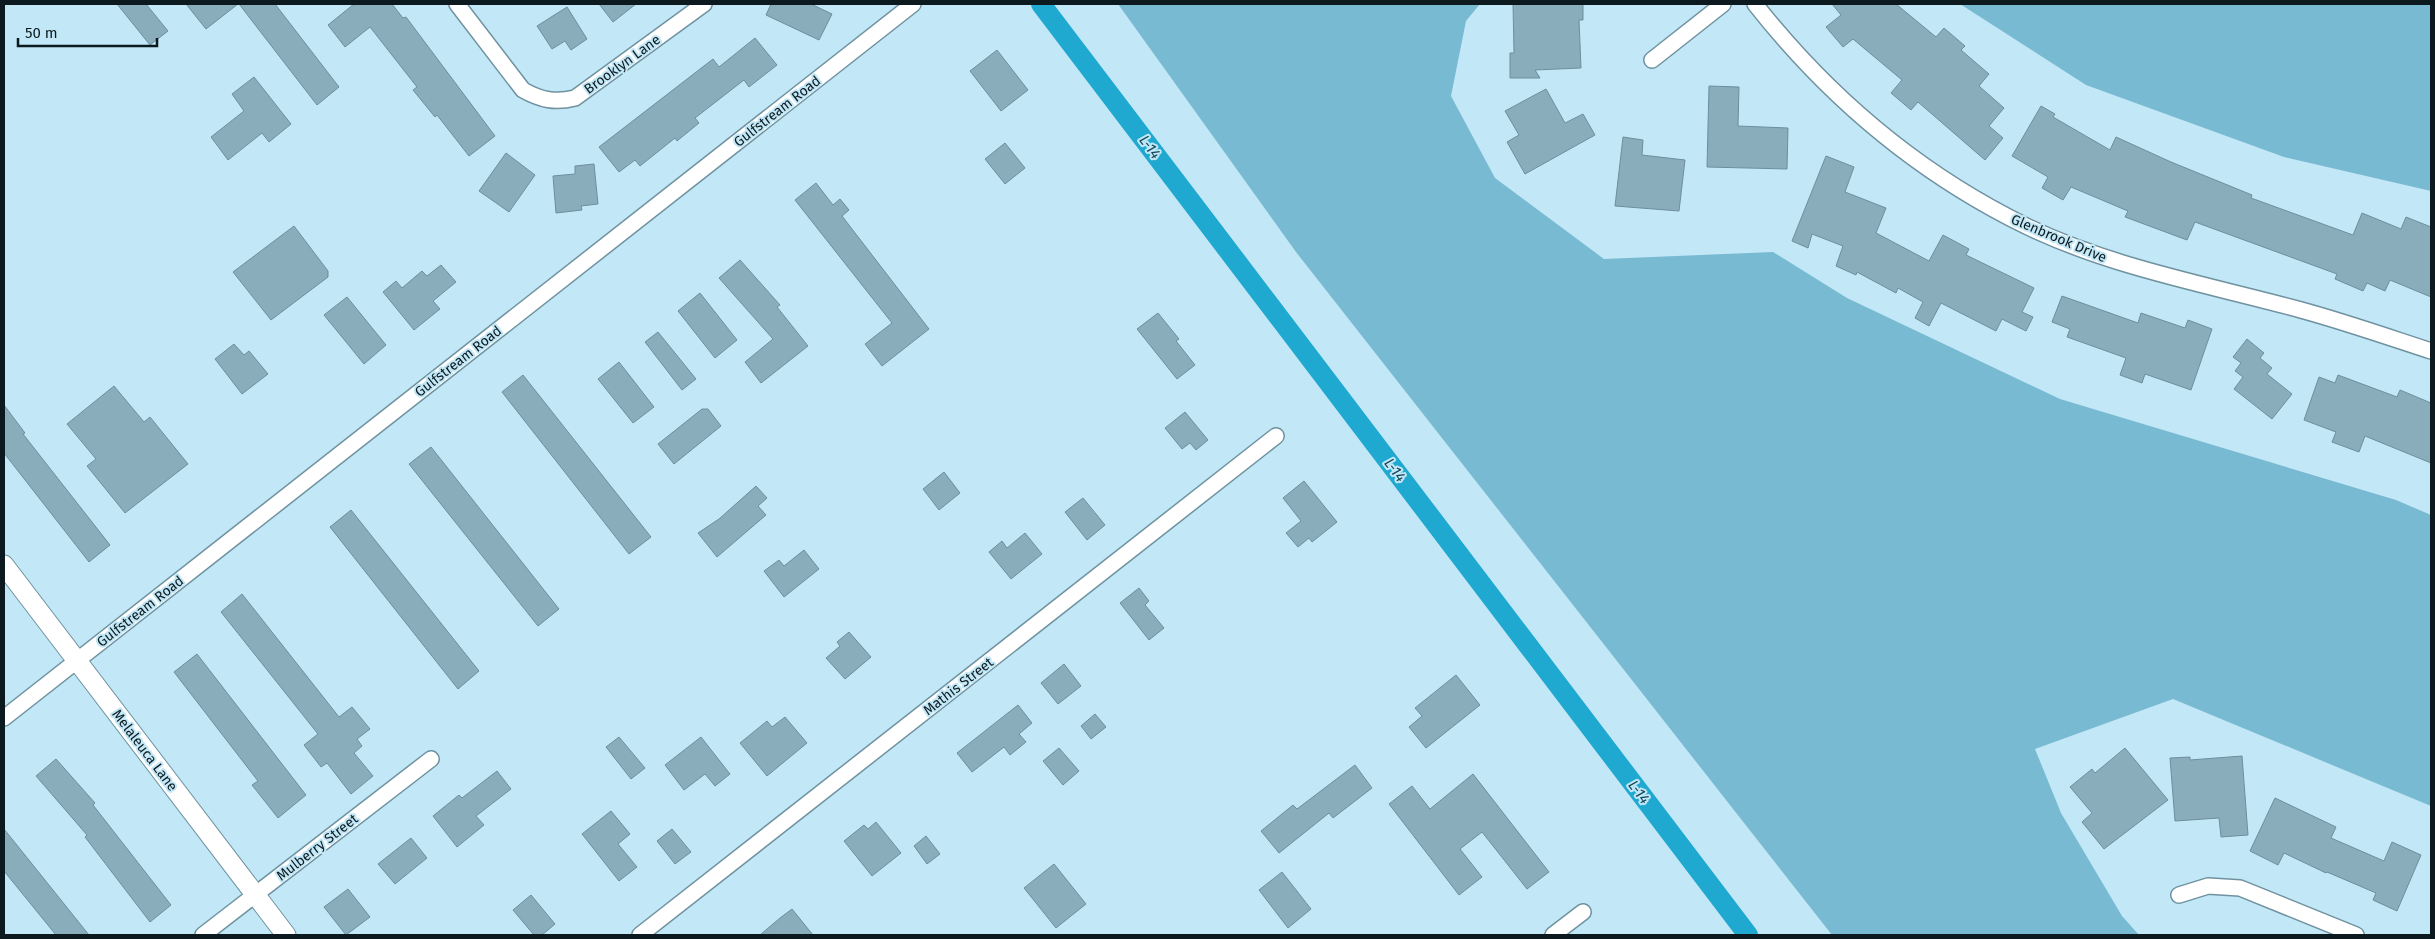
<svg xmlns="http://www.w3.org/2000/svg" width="2435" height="939" font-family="'Fira Sans',sans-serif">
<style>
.green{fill:#79bad3}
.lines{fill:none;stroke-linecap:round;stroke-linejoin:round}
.canal{stroke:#1fa8d0;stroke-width:20}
.building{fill:#8aadbb;stroke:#6d8f9d}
.minor-casing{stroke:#6f92a0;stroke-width:18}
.tertiary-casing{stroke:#6f92a0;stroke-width:21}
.minor{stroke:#fff;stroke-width:15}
.tertiary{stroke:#fff;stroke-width:19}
.labels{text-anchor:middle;stroke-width:4;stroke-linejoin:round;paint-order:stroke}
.street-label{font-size:14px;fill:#0c1a20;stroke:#c2e7f6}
.water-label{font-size:15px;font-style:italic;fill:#15495a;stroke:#c2e7f6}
</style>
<rect width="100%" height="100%" fill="#c2e7f6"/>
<path class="green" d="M 1118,4 L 1480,4 L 1466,21 L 1451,96 L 1495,178 L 1604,259 L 1773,252 L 1847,298 L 2060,399 L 2396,500 L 2431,515 L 2431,806 L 2173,699 L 2035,749 L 2061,813 L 2122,916 L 2139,935 L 1832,935 L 1296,252 Z
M 1960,4 L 2431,4 L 2431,191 L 2284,157 L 2086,85 Z"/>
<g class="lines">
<path class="canal" d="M 1041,4 L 1748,935"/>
</g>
<path class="building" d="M 117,4 L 146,4 L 168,31 L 150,45 Z
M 186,4 L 238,4 L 206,29 Z
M 239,4 L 275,4 L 339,87 L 317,105 Z
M 354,4 L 392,4 L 403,18 L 406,17 L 495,136 L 469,156 L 437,115 L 435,117 L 413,90 L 417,87 L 370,27 L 345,47 L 328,25 Z
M 599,4 L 636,4 L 613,22 Z
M 771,4 L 811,4 L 832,14 L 819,40 L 766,15 Z
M 1513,4 L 1583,4 L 1583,20 L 1579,20 L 1581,68 L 1535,70 L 1540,78 L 1510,78 L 1510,53 L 1514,53 Z
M 1832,4 L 1896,4 L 1936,37 L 1944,28 L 1965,46 L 1961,50 L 1989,74 L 1979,86 L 2004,108 L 1989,126 L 2003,138 L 1985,160 L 1918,102 L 1911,110 L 1891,93 L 1902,80 L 1853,39 L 1843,47 L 1826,27 L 1841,15 Z
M 567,7 L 587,39 L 571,50 L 565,41 L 552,49 L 537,26 Z
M 755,38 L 777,65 L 749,87 L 744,80 L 695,118 L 699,123 L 677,141 L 675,138 L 640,166 L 635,160 L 619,172 L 599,147 L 713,59 L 719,67 Z
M 997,50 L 1028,90 L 1001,111 L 970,71 Z
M 254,77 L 291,124 L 269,142 L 262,133 L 228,160 L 211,137 L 244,111 L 232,94 Z
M 1709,86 L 1739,87 L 1738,126 L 1788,128 L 1787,169 L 1707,167 Z
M 1546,89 L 1565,123 L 1583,114 L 1595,135 L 1525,174 L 1507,142 L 1519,135 L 1505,111 Z
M 2041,106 L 2055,114 L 2053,117 L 2110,150 L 2116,137 L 2171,162 L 2252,195 L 2251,198 L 2353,235 L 2362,213 L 2401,229 L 2406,217 L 2431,227 L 2431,297 L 2390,280 L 2385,291 L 2367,283 L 2363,291 L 2335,279 L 2337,274 L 2195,222 L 2187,240 L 2125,217 L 2128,211 L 2071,187 L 2063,200 L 2042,188 L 2048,177 L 2012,156 Z
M 1623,137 L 1643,140 L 1642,155 L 1685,160 L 1679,211 L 1615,206 Z
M 1005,143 L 1025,168 L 1005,184 L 985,159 Z
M 506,153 L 535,175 L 509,212 L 479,191 Z
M 1826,156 L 1854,167 L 1845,192 L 1886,208 L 1876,233 L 1929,261 L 1943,235 L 1969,249 L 1966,255 L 2034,288 L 2022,312 L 2033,317 L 2026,331 L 2002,319 L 1996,331 L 1941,303 L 1929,326 L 1915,318 L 1923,302 L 1898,288 L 1896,293 L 1857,272 L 1856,275 L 1836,266 L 1843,246 L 1812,234 L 1808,248 L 1792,241 Z
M 594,164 L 598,204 L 581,206 L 582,210 L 556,213 L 553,176 L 575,174 L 575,166 Z
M 816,183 L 833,205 L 840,199 L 849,210 L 842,216 L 929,329 L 882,366 L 865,344 L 892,323 L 795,200 Z
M 294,226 L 328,271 L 328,277 L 271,320 L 233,272 Z
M 740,260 L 780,305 L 777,307 L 808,346 L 761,383 L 745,362 L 773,339 L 719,278 Z
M 441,265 L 456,282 L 433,301 L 440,309 L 414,330 L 383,292 L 396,281 L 402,288 L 422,271 L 427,276 Z
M 700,293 L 737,340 L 715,358 L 678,311 Z
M 2062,296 L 2138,323 L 2141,313 L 2185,328 L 2188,320 L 2212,329 L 2191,390 L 2145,374 L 2142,383 L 2120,375 L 2126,358 L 2067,337 L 2070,329 L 2052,322 Z
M 347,297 L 386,345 L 364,364 L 324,315 Z
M 1158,313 L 1179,339 L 1176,341 L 1195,365 L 1177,379 L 1137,329 Z
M 658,332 L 696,379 L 682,390 L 645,342 Z
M 2247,339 L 2264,353 L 2260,358 L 2272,368 L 2267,374 L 2292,394 L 2272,419 L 2234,389 L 2243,377 L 2235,371 L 2241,363 L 2233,357 Z
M 234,344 L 244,355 L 249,351 L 268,374 L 242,394 L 215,359 Z
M 619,362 L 654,407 L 633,423 L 598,379 Z
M 523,375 L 651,537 L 629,554 L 502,392 Z
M 2338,375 L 2397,397 L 2400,390 L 2431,403 L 2431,463 L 2365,436 L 2359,452 L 2332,442 L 2336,432 L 2304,420 L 2319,377 L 2335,383 Z
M 114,386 L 144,422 L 150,417 L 188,464 L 125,513 L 87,466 L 96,459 L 67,424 Z
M 4,405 L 25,433 L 23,434 L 110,545 L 89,562 L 4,453 Z
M 702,409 L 708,409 L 721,426 L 674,464 L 658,444 Z
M 1185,412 L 1208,440 L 1196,450 L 1190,443 L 1182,449 L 1165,428 Z
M 431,447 L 559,609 L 538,626 L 409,464 Z
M 944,472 L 960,493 L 939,510 L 923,489 Z
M 1304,481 L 1337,522 L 1312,542 L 1309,538 L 1298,547 L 1286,533 L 1301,521 L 1283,498 Z
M 756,486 L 767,498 L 758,506 L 766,515 L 717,557 L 698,533 L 719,519 Z
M 1083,498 L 1105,525 L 1087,540 L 1065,512 Z
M 351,510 L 479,671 L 458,689 L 330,527 Z
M 1025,533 L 1042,554 L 1011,579 L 989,552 L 1002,541 L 1007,548 Z
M 804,550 L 819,569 L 784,597 L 764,571 L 779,560 L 784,566 Z
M 1139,588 L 1149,601 L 1145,605 L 1164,628 L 1149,640 L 1120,603 Z
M 242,594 L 339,717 L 352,707 L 370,729 L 357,739 L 362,746 L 354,753 L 373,776 L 351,794 L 327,763 L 321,767 L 304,745 L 318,734 L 221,612 Z
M 849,632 L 871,657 L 845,679 L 826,658 L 840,646 L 837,642 Z
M 197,654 L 306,795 L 278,818 L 252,785 L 258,781 L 174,672 Z
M 1064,664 L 1081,686 L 1058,704 L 1041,683 Z
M 1456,675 L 1480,705 L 1426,748 L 1409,727 L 1422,716 L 1415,708 Z
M 1018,705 L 1032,723 L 1019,734 L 1026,742 L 1010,755 L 1004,747 L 972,772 L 957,753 Z
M 1095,714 L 1106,727 L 1091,739 L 1081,726 Z
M 785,717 L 807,743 L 767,776 L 740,743 L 767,721 L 772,727 Z
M 619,737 L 645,768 L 631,779 L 606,747 Z
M 701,737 L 730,774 L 715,786 L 705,774 L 684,790 L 665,765 Z
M 1059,748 L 1079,771 L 1063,785 L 1043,761 Z
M 2125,748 L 2168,800 L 2104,849 L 2082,822 L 2092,813 L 2070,787 L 2092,769 L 2095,773 Z
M 2242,756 L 2248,835 L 2221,837 L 2219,818 L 2175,821 L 2170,758 L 2190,757 L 2190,760 Z
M 56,759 L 95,803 L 93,805 L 171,905 L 150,922 L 85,837 L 87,835 L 36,776 Z
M 1355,765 L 1372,788 L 1333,818 L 1329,813 L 1279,853 L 1261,831 L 1293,805 L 1297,809 Z
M 497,771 L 511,789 L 476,816 L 484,825 L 457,847 L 433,816 L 459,795 L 462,798 Z
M 1473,774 L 1549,872 L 1527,889 L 1482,832 L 1460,849 L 1482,877 L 1459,895 L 1389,804 L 1412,786 L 1430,809 Z
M 2275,798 L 2336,827 L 2331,838 L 2384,861 L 2392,842 L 2421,855 L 2397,911 L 2373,900 L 2376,893 L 2327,872 L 2326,873 L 2284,853 L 2278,865 L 2250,851 Z
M 611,811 L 630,834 L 618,844 L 637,867 L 619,881 L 582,834 Z
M 876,822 L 901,853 L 872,876 L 844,841 L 864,825 L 868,829 Z
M 4,829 L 89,935 L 56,935 L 4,871 Z
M 672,829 L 691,852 L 675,864 L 657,841 Z
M 926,836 L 940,854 L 927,864 L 914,846 Z
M 411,838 L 427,858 L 395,884 L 378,864 Z
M 1054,864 L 1086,904 L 1056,928 L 1024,888 Z
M 1282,872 L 1311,909 L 1288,928 L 1259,890 Z
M 348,889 L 370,917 L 346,935 L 324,907 Z
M 531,895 L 555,924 L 542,935 L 534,935 L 513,910 Z
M 792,909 L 813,935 L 760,935 L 780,918 Z"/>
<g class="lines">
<g class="minor-casing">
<path id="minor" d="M 457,4 L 523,90 C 541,100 555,103 575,98 L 704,4
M 1755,4 C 1830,99 1919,174 2028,227 C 2114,268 2209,285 2301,310 C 2345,322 2388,337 2431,351
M 1652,60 L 1723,4
M 4,718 L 913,4
M 2179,895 L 2208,886 L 2240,888 L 2356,935
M 203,935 L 431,759
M 640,935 L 1276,436
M 1553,935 L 1583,912"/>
</g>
<g class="tertiary-casing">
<path id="tertiary" d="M 4,565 L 286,935"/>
</g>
<use href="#minor" class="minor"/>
<use href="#tertiary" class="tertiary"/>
</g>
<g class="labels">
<g class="street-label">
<text transform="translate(622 64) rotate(-36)" y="5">Brooklyn Lane</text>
<text transform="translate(777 111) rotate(-38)" y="5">Gulfstream Road</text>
<text transform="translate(2059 238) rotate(23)" y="5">Glenbrook Drive</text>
<text transform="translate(458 361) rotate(-38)" y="5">Gulfstream Road</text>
<text transform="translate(140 611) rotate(-38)" y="5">Gulfstream Road</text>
<text transform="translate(958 686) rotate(-38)" y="5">Mathis Street</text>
<text transform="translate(145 750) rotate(53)" y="5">Melaleuca Lane</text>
<text transform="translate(317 847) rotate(-38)" y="5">Mulberry Street</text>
</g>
<g class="water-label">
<text transform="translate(1150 147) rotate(53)" y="5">L-14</text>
<text transform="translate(1395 470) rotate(53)" y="5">L-14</text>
<text transform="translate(1639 792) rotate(53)" y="5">L-14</text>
</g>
</g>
<rect width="2435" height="939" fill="none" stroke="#0c1a20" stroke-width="10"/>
<path d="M18 38v8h139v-8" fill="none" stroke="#0c1a20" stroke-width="2.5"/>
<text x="25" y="38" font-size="15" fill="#0c1a20" stroke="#c2e7f6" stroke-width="4" paint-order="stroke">50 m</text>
</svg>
